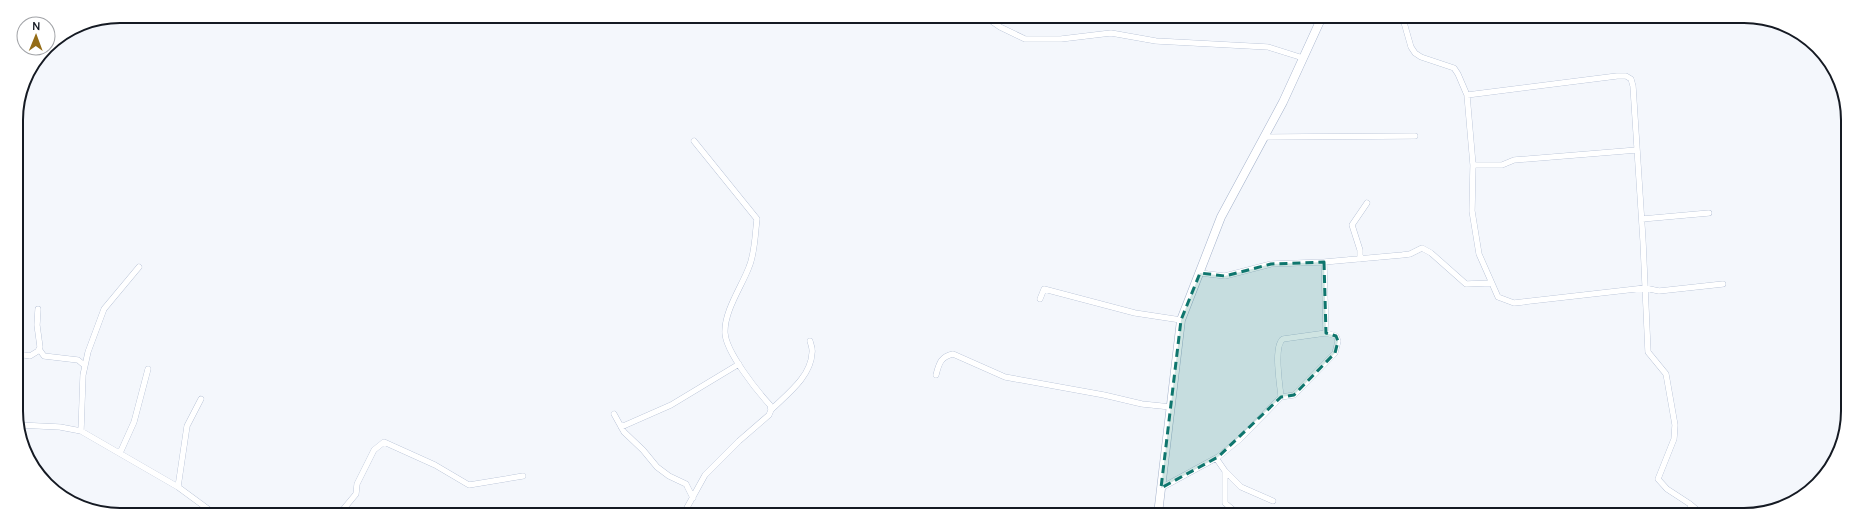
<svg xmlns="http://www.w3.org/2000/svg" width="1864" height="531" font-family="Manrope,sans-serif">
<style>
.lines{fill:none;stroke-linecap:round;stroke-linejoin:round}
.street-casing{stroke:#a3b1ca;stroke-width:6}
.secondary-casing{stroke:#a3b1ca;stroke-width:9}
.street{stroke:#fff;stroke-width:5.5}
.secondary{stroke:#fff;stroke-width:8}
.marked{fill:#0f766e;fill-opacity:0.2;stroke:#0f766e;stroke-width:3;stroke-dasharray:8 5;stroke-linejoin:round}
.rim{fill:none;stroke:#151a23;stroke-width:2}
</style>
<rect width="100%" height="100%" fill="#f4f7fc"/>
<g class="lines">
<g class="street-casing">
<path id="street" d="M 987,18 L 1000,27 L 1025,39 L 1061,39 L 1111,33 L 1156,41 L 1268,47 L 1303,58
M 1403,19 L 1411,47 L 1415,53 L 1421,57 L 1454,68 L 1458,74 L 1467,95 L 1473,165 L 1472,211 L 1479,254 L 1498,297 L 1514,303 L 1645,288 L 1659,291 L 1723,284
M 1467,95 L 1617,76 L 1626,76 L 1631,79 L 1633,86 L 1643,241 L 1648,352 L 1666,374 L 1675,425 L 1674,439 L 1658,479 L 1667,489 L 1690,504 L 1691,515
M 1265,137 L 1415,136
M 1473,165 L 1502,165 L 1514,160 L 1637,150
M 1642,219 L 1709,213
M 1360,259 L 1360,250 L 1352,225 L 1367,203
M 1200,273 L 1225,276 L 1271,264 L 1324,262 L 1402,255 L 1410,254 L 1422,248 L 1431,253 L 1466,284 L 1491,283
M 1040,299 L 1044,289 L 1135,313 L 1181,320
M 39,349 L 44,356 L 78,360 L 84,365
M 18,354 L 30,356 L 38,351 L 40,347 L 37,325 L 38,309
M 936,375 C 939,364 940,357 953,354 L 1005,377 L 1104,395 L 1142,404 L 1171,407
M 1281,397 C 1280,385 1273,346 1283,339 L 1326,333
M 771,410 C 786,395 811,377 812,353 C 813,349 811,345 810,341
M 614,414 L 624,432 L 643,450 L 657,467 L 669,476 L 686,484 L 693,498
M 18,425 L 60,427 L 81,431 L 178,487 L 212,512
M 621,427 L 671,405 L 739,364
M 81,431 L 83,375 L 88,352 L 104,309 L 139,267
M 120,453 L 134,422 L 148,369
M 1216,458 L 1225,471 L 1225,503 L 1238,514
M 1225,471 L 1241,487 L 1273,501
M 178,487 L 187,426 L 201,399
M 1161,488 L 1218,457 L 1240,439 L 1281,397 L 1294,395 L 1335,353 L 1338,341 L 1336,336 L 1326,333 L 1324,262
M 1690,504 L 1703,515
M 341,512 L 356,494 L 357,484 L 374,450 L 384,442 L 435,465 L 469,485 L 523,476
M 684,513 L 705,475 L 739,441 L 769,415 L 771,410 L 770,405 C 757,391 726,352 725,333 C 724,311 742,286 749,267 C 755,253 755,234 757,219 L 694,141"/>
</g>
<g class="secondary-casing">
<path id="secondary" d="M 1158,514 L 1181,320 L 1221,217 L 1283,102 L 1321,19"/>
</g>
<use href="#street" class="street"/>
<use href="#secondary" class="secondary"/>
</g>
<path class="marked" d="M 1324,262 L 1326,333 L 1336,336 L 1338,341 L 1335,353 L 1294,395 L 1281,397 L 1218,457 L 1161,488 L 1181,320 L 1200,273 L 1225,276 L 1271,264 Z"/>
<path d="M0 0H1864V531H0ZM120 23H1744A97 97 0 0 1 1841 120V411A97 97 0 0 1 1744 508H120A97 97 0 0 1 23 411V120A97 97 0 0 1 120 23Z" fill="#fff" fill-rule="evenodd"/>
<path class="rim" d="M120 23H1744A97 97 0 0 1 1841 120V411A97 97 0 0 1 1744 508H120A97 97 0 0 1 23 411V120A97 97 0 0 1 120 23Z"/>
<g transform="translate(36 36) rotate(1)"><circle r="19" fill="#ffffff" stroke="#a1a3a7"/>
<path d="M0-3L7 15L0 10L-7 15Z" fill="#946c16"/>
<text y="-6" font-size="11" font-weight="bold" text-anchor="middle" fill="#151a23">N</text>
</g>
</svg>
